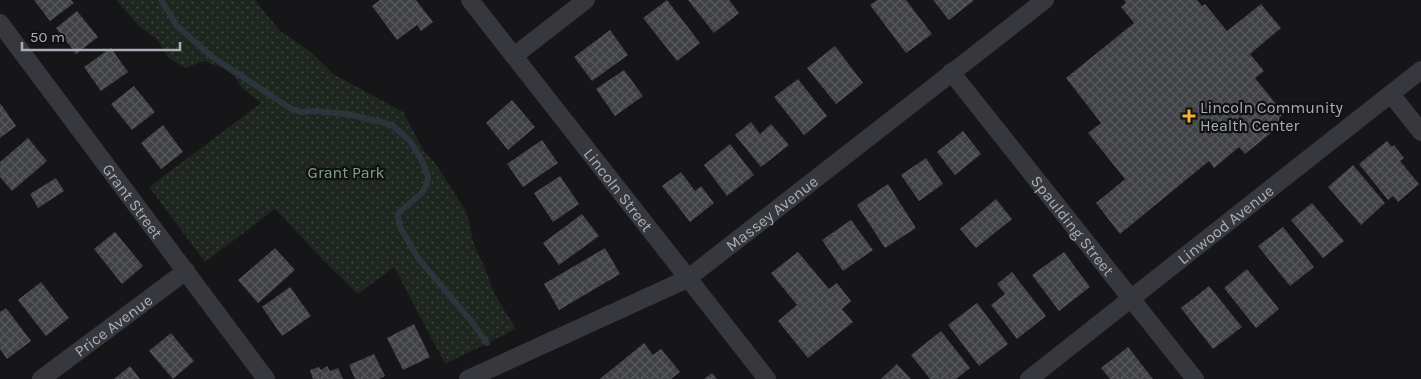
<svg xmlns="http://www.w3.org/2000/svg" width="1421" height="379" font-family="Karla,sans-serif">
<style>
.green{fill:url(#green-dots)}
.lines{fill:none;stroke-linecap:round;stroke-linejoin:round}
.stream{stroke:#2c353c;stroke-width:6}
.building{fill:url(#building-cross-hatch)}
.street{stroke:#37383d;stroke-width:18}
.poi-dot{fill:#f2b134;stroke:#111113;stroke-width:2}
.labels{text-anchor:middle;stroke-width:4.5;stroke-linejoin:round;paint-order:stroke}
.poi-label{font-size:16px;fill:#a8adb8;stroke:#111113;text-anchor:start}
.park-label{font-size:16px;fill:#7fa381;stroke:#111113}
.street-label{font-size:16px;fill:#a8adb8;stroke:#111113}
</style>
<defs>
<pattern id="green-dots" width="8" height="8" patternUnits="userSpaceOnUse" patternTransform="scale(1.25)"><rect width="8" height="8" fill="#1e261f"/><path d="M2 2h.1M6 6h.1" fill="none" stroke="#3c433d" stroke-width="1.8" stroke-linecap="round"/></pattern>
<pattern id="building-cross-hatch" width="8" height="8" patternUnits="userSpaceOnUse" patternTransform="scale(1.25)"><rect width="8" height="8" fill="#404145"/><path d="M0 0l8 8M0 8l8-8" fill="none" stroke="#595a5e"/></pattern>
</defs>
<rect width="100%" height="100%" fill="#161618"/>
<path class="green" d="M 116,0 L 255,0 L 279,30 L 311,52 L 333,74 L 403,112 L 424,151 L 436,164 L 467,213 L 474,245 L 485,268 L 494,293 L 516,329 L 445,364 L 394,267 L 358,294 L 324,261 L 275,209 L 205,262 L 149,187 L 261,103 L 242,88 L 235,77 L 223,68 L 204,61 L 185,68 L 168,57 L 157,39 L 140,27 Z"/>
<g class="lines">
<path class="stream" d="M 161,0 L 177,26 L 211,56 L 290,108 L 301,112 L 313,111 L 347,114 L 385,123 L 393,126 L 410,141 L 421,159 L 428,176 L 427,184 L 422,193 L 398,213 L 398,217 L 400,227 L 418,258 L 471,321 L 487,343"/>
</g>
<path class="building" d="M 34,0 L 71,0 L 74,3 L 50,21 Z
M 380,0 L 416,0 L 433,22 L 421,31 L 417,25 L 397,40 L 372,6 Z
M 667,0 L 700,43 L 677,61 L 643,18 Z
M 688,0 L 729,0 L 739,13 L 714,33 Z
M 877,0 L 906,0 L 932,34 L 906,53 L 870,5 Z
M 933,0 L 973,0 L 973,1 L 949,20 Z
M 1124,0 L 1197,0 L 1202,6 L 1205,4 L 1227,31 L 1261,4 L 1281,28 L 1250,54 L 1264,71 L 1255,78 L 1284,114 L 1279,118 L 1283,123 L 1245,154 L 1239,147 L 1214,168 L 1209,161 L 1120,234 L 1096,203 L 1125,179 L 1088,133 L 1101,123 L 1066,78 L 1134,23 L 1121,7 L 1126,3 Z
M 77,11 L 98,37 L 76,54 L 56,28 Z
M 610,30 L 628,55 L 592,81 L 574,57 Z
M 835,46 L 863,83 L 836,104 L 807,68 Z
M 111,48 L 128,72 L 101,91 L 84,67 Z
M 624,70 L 643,96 L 615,116 L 596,89 Z
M 798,79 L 827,116 L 804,135 L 774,97 Z
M 134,86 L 155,112 L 132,130 L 111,104 Z
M 512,100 L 535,127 L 508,150 L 486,123 Z
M 0,103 L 16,126 L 0,138 Z
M 751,122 L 760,134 L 771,124 L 789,145 L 761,167 L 735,135 Z
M 163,125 L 183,152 L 161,169 L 141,143 Z
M 963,131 L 981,154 L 955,175 L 937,152 Z
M 28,138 L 47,161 L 12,191 L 0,177 L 0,162 Z
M 542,140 L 558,163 L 523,187 L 507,164 Z
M 1387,141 L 1392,147 L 1394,145 L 1404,158 L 1400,161 L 1419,184 L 1398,202 L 1393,196 L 1388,200 L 1359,164 Z
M 730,144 L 754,175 L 727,196 L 704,165 Z
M 926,158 L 943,184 L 919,201 L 901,175 Z
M 1353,165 L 1385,203 L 1361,225 L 1328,187 Z
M 681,172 L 695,191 L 701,186 L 714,203 L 690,222 L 662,186 Z
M 560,176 L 579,204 L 553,222 L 534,193 Z
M 56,178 L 64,191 L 38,208 L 30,194 Z
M 888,184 L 916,228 L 885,248 L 857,205 Z
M 996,199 L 1012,219 L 976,248 L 960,229 Z
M 1312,203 L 1344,241 L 1323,258 L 1291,220 Z
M 582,214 L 599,236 L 559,265 L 543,243 Z
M 851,220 L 873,250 L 843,271 L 822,240 Z
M 1283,227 L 1314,267 L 1290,286 L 1258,246 Z
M 115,232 L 143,266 L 122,284 L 94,249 Z
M 275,248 L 295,270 L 258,303 L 238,280 Z
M 605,248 L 620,274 L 559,310 L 544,284 Z
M 798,252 L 829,289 L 837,283 L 851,301 L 842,309 L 853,322 L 808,358 L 778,321 L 797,305 L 771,273 Z
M 1064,252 L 1090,287 L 1059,311 L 1032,275 Z
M 1247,269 L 1279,309 L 1256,328 L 1224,288 Z
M 1012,272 L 1046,316 L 1017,339 L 991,305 L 1005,294 L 997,284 Z
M 41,282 L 69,318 L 46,336 L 18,300 Z
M 1209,286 L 1242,327 L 1213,349 L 1181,308 Z
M 290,287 L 311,316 L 282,336 L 262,307 Z
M 977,303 L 1008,344 L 979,366 L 948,325 Z
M 6,308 L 31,341 L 7,359 L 0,349 L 0,312 Z
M 414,324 L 430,357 L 403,370 L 387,338 Z
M 941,331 L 970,368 L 956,379 L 930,379 L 911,355 Z
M 171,333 L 194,361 L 173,379 L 149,351 Z
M 644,343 L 653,355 L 661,349 L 680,372 L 671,379 L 600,379 Z
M 1128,347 L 1153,379 L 1110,379 L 1101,368 Z
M 374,354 L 385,376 L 379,379 L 355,379 L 349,365 Z
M 897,364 L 911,379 L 881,379 Z
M 130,366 L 140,379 L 114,379 Z
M 327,366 L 330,371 L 338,368 L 343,379 L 313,379 L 310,370 L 319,367 L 321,370 Z
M 712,373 L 717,379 L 704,379 Z"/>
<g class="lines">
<g class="street">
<path id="s1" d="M 470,0 L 767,379"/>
<path id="s2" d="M 0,23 L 266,379"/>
<path d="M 514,56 L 586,0"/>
<path id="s3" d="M 951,72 L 1195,379"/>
<path d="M 1391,94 L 1421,132"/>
<path id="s4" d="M 41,379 L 186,271"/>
<path id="s5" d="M 468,379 L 687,279 L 1045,0"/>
<path id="s6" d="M 1029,379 L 1421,70"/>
</g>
</g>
<path class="poi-dot" d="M1186.5 108.5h5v5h5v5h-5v5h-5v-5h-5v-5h5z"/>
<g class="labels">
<g class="poi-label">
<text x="1200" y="113">Lincoln Community<tspan x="1200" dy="18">Health Center</tspan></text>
</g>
<g class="park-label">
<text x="346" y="178">Grant Park</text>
</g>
<g class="street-label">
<text dy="6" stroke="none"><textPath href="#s1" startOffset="241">Lincoln Street</textPath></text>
<text dy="6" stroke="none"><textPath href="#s2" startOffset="222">Grant Street</textPath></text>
<text dy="6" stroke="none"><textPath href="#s5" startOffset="348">Massey Avenue</textPath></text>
<text dy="6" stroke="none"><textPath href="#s6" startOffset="250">Linwood Avenue</textPath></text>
<text dy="6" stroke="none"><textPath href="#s3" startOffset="196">Spaulding Street</textPath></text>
<text dy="6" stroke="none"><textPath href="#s4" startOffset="90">Price Avenue</textPath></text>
</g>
</g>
<path d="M22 42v8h158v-8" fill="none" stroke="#a8adb8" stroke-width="2.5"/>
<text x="30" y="42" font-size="15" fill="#a8adb8" stroke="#111113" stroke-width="4" paint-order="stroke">50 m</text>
</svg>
